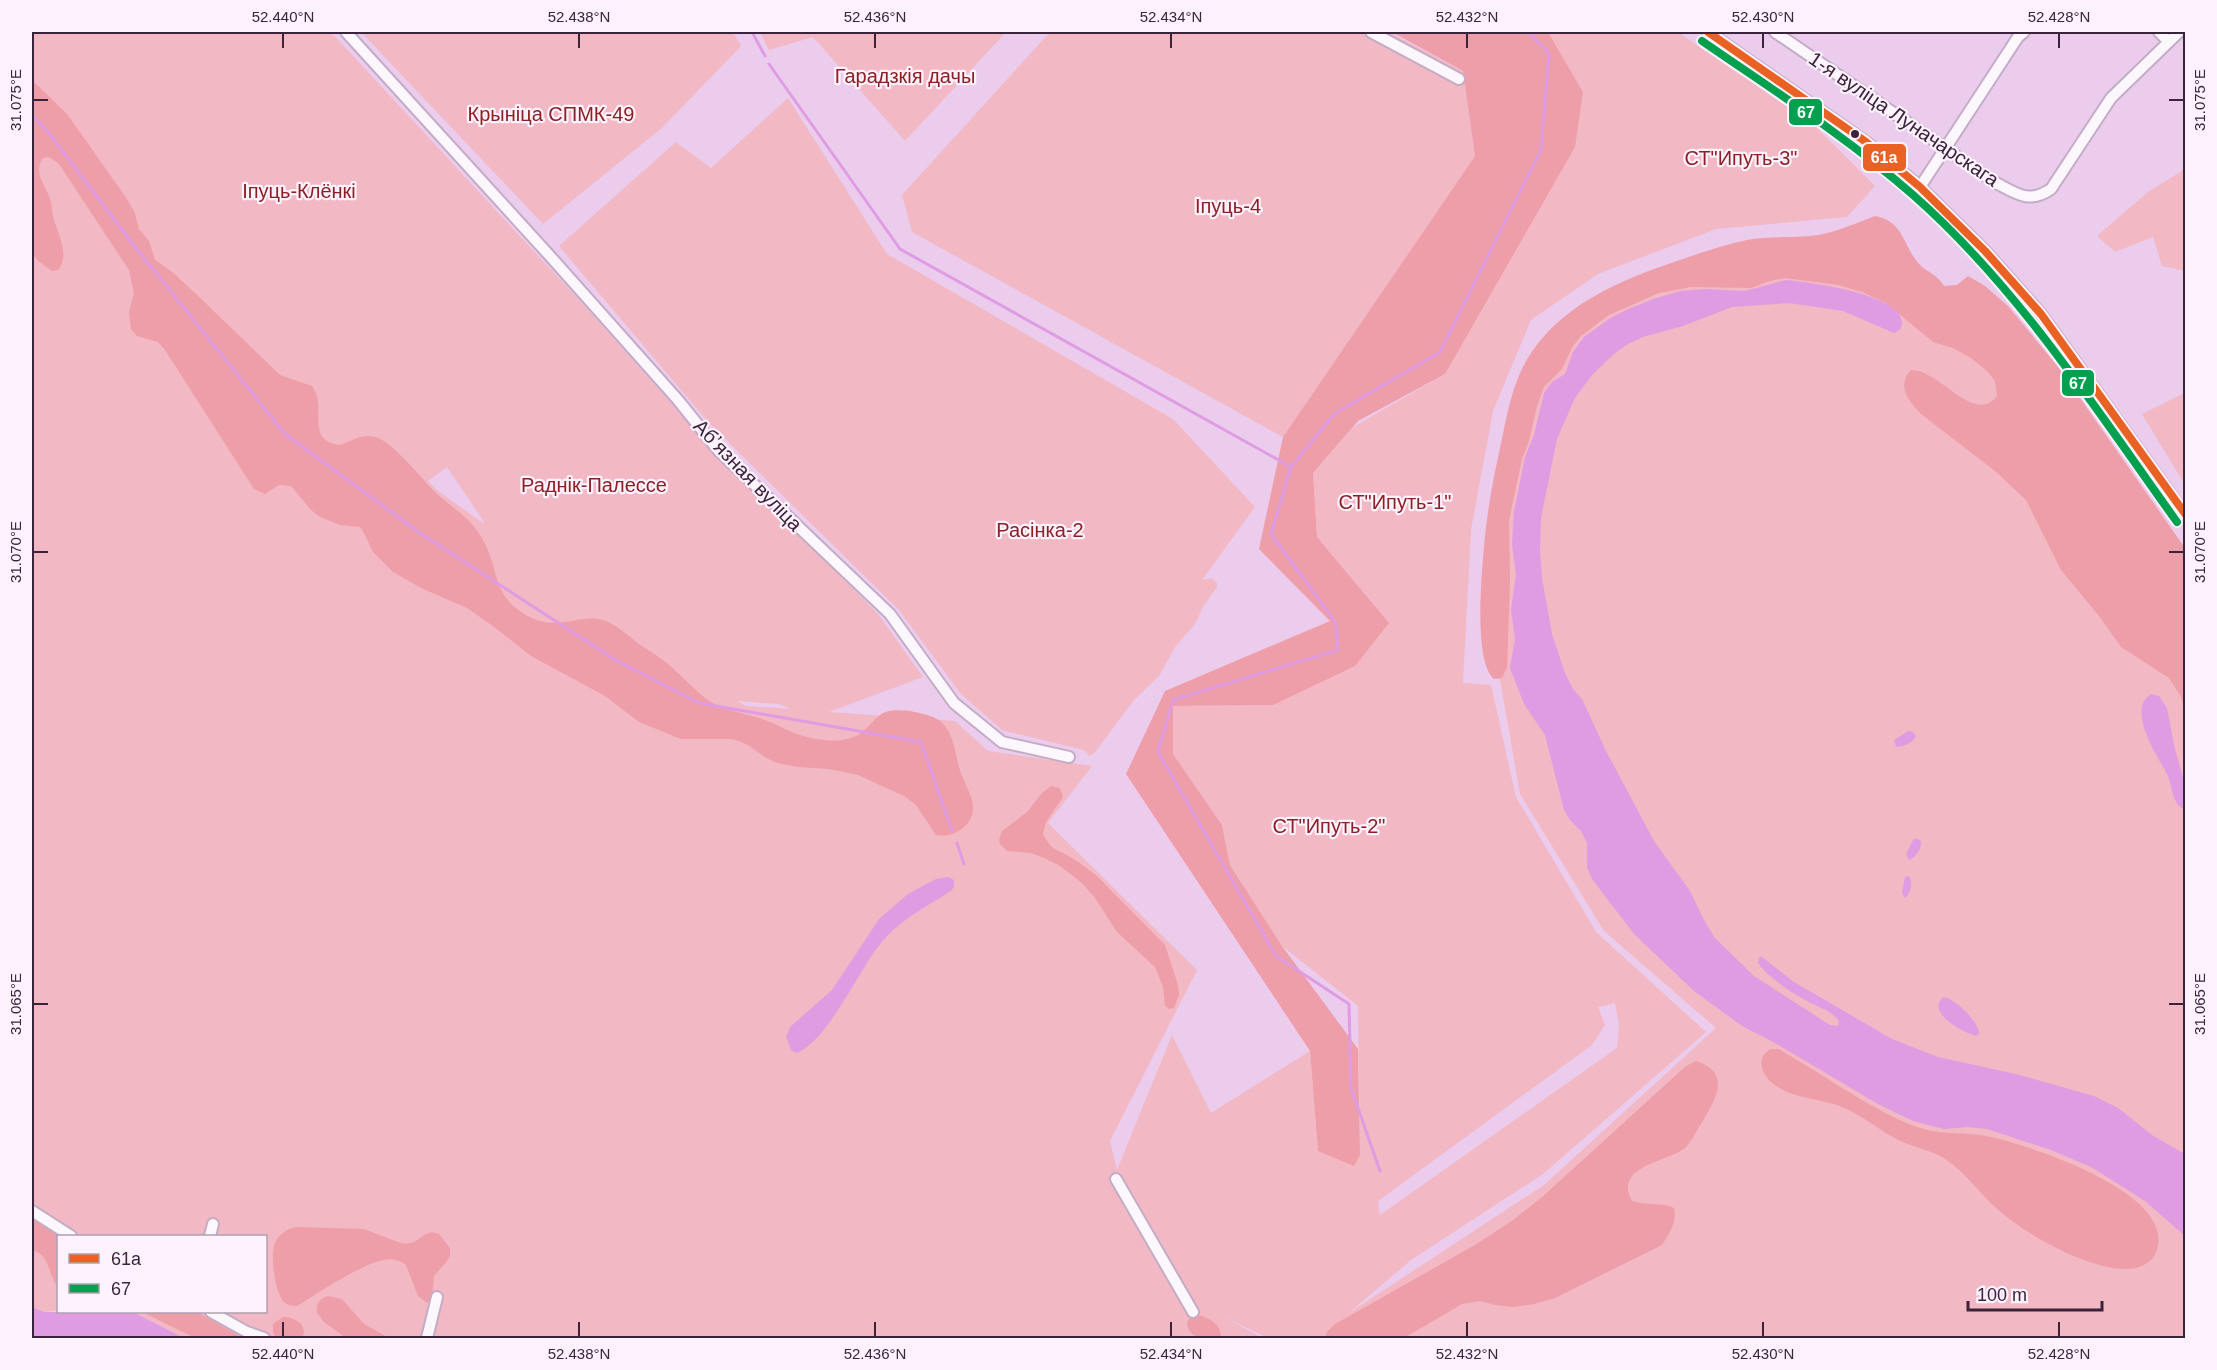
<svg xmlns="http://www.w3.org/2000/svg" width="2217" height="1370" font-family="Helvetica,sans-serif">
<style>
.green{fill:#f2b8c3;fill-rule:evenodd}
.forest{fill:#ee9ea9}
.water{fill:#df9ce2}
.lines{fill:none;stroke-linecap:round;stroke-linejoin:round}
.stream{stroke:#df9ce2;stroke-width:3}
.minor-casing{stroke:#c4acc6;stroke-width:14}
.minor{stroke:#fcf7fc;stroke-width:10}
.bus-1-casing{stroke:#fef2fe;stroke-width:12}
.bus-2-casing{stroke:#fef2fe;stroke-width:12}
.bus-1{stroke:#e96223;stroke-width:8}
.bus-2{stroke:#03a050;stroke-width:8}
.ticks{fill:none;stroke:#3a243b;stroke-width:2}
.bus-dot{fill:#3a243b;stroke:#fef2fe;stroke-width:2}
.labels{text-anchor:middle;stroke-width:4.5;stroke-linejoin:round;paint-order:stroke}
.park-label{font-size:20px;fill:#8d2022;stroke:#fef2fe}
.street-label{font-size:20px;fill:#3a243b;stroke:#fef2fe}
.line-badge{stroke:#fef2fe;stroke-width:2}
.badge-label{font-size:16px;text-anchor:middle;font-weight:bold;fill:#fff}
.neatline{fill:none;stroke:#3a243b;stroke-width:2}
.ticks-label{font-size:15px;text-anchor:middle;fill:#3a243b}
</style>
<rect width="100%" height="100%" fill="#ebcced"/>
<path class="green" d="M 32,32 L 331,32 L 580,301 L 669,401 L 878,614 L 923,677 L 829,712 L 955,721 L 988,751 L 1092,766 L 1048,823 L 1197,970 L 1110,1141 L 1117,1170 L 1172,1035 L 1211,1113 L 1310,1051 L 1318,1151 L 1360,1155 L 1358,1006 L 1282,946 L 1230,865 L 1222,825 L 1173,754 L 1173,706 L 1273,705 L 1389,623 L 1317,537 L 1313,473 L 1353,427 L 1445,374 L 1583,92 L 1548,32 L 1678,32 L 1815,126 L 1875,186 L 1847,217 L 1716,229 L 1598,274 L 1531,320 L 1493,411 L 1471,530 L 1463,683 L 1491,685 L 1516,797 L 1596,932 L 1706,1032 L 1543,1174 L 1411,1260 L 1349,1313 L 1544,1185 L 1716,1028 L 1604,931 L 1520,794 L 1486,599 L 1524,391 L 1594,304 L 1743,249 L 1959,326 L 2185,605 L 2185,1338 L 1267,1338 L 1223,1316 L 1262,1338 L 184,1338 L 133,1312 L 266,1312 L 266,1236 L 58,1236 L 58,1310 L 44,1312 L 32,1307 ZM 447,467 L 486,525 L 438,491 L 428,481 ZM 737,701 L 778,704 L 792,709 L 746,706 ZM 1615,1003 L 1619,1024 L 1617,1048 L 1380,1215 L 1378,1201 L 1592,1045 L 1605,1025 L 1598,1007 Z
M 361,32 L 733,32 L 741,46 L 662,128 L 543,224 Z
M 760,32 L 1006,32 L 905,141 L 813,37 L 769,50 Z
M 1050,32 L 1389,32 L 1463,71 L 1475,156 L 1283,437 L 912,232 L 902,195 Z
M 788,98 L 887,254 L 1173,419 L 1255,507 L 1202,580 L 1212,578 L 1217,583 L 1217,587 L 1203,607 L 1195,624 L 1175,647 L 1159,676 L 1134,700 L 1096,751 L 1090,756 L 1084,750 L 1002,730 L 961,694 L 899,610 L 709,423 L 559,246 L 676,142 L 711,168 Z
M 2185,169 L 2185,271 L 2162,266 L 2153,237 L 2115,252 L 2097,236 L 2148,192 Z
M 2185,390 L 2186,485 L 2185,485 L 2142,414 L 2185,393 Z"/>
<path class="forest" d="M 1392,32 L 1548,32 L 1583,92 L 1575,147 L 1445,374 L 1358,421 L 1313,473 L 1317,537 L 1389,623 L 1355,666 L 1273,705 L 1173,706 L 1173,754 L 1222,825 L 1230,865 L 1282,946 L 1358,1049 L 1360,1155 L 1354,1166 L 1318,1151 L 1310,1051 L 1126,774 L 1165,691 L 1330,621 L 1259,549 L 1283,437 L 1475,156 L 1463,71 Z
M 32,80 L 67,114 L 125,196 L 134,211 L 139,229 L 149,241 L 155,260 L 171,271 L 196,294 L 280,375 L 312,386 C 328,407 304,440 339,445 C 353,441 363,432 378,438 C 394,444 423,480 437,494 C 447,503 459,511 468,520 C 474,526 478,532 482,538 C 501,571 490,599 534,619 C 561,631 587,610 610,623 C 620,628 630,637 639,644 C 653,653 668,662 679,674 C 689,683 698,693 709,701 C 727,712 746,713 765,720 C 779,725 792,734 807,737 C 823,741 841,743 856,736 C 866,731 871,722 880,715 C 892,706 919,712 933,717 C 956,727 954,756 962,776 C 966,786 974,799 973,810 C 972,827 951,839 936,835 L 916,805 L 904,796 L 858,775 L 829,769 L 798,767 L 777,763 L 766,758 L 748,745 L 739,741 L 731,739 L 681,739 L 639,722 L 605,696 L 531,656 L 493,626 L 467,608 L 421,588 L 393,572 L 373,552 L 363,531 L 360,527 L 340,525 L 320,517 L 311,510 L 291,486 L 279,485 L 265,494 L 254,489 L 165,350 L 158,342 L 137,336 L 131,329 L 129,312 L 134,294 L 129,270 L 59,164 L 49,157 L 43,158 C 32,174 47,186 51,202 C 52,207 52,212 53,216 C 57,233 71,255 58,270 L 52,271 L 37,260 L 32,252 Z
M 1875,216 C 1904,221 1903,246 1919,264 C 1928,273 1936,273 1944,286 L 1957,285 L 1968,276 L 1985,286 L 2008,306 L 2059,368 L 2185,548 L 2185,710 L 2180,695 L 2169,678 L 2121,647 L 2099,616 L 2061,570 L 2026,500 L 1995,471 L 1921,414 C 1909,402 1896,386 1911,370 C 1938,368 1974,426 1997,396 L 1995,381 L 1988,372 L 1971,358 L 1953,348 L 1933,342 L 1886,303 L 1862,292 L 1838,285 L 1785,278 L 1770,281 L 1751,288 L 1691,287 L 1659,293 L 1609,315 L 1581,336 L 1573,346 L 1562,369 L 1544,387 L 1537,406 L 1529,441 L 1522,459 L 1509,521 L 1510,582 L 1507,667 L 1502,678 L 1494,679 C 1473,661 1482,573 1484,546 C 1487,510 1494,475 1502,439 C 1507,413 1513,384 1526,361 C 1558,306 1620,280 1677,261 C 1700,253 1723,245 1747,240 C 1768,236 1789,238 1810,236 C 1832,234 1854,224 1875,216 Z
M 1051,786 L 1060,788 L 1063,797 L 1046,822 L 1043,834 L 1047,841 L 1053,848 L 1074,859 L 1096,875 L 1165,945 L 1178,985 L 1179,995 L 1174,1008 L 1169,1009 L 1165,1005 L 1163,987 L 1155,967 L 1117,932 L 1095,898 L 1082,883 L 1060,866 L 1044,858 L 1031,853 L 1007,851 L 1000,844 L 999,840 L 1002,831 L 1027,812 L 1042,793 Z
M 1771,1049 L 1779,1049 L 1787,1054 C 1827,1077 1875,1112 1917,1127 C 1941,1136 1966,1131 1991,1137 C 2031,1146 2180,1194 2156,1252 C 2151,1265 2137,1269 2125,1269 C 2085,1269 2021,1232 1993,1205 C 1976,1189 1959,1165 1938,1155 C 1925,1149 1911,1146 1898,1140 C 1879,1130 1862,1115 1842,1107 C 1820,1098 1792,1099 1772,1083 C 1761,1074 1756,1056 1771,1049 Z
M 1696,1061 C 1733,1073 1715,1100 1701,1124 C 1696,1131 1692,1141 1686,1147 C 1670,1162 1612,1165 1632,1201 C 1647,1206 1663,1202 1674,1208 C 1677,1223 1670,1232 1662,1245 L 1555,1298 L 1534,1304 L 1514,1307 L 1495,1305 L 1480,1301 L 1462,1304 L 1404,1338 L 1325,1338 L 1327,1332 L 1335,1324 L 1475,1245 L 1513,1220 L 1541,1198 L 1686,1066 Z
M 32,1214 L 69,1236 L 58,1236 L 58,1288 C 48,1275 50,1254 32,1250 Z
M 296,1227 L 364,1229 L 398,1242 L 406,1244 L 414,1242 L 426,1234 L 432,1232 L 439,1234 L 450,1248 L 450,1256 L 447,1261 L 434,1276 L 432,1298 L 427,1303 L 418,1296 L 406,1265 C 400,1260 392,1258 384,1260 C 363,1263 318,1293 297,1306 C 292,1306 288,1306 284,1302 C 275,1294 270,1254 275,1243 C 279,1234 287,1229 296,1227 Z
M 328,1296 L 342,1299 L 364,1324 L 389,1338 L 346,1338 L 324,1322 L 317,1313 C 316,1304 319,1299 328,1296 Z
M 142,1312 L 197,1312 L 243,1338 L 195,1338 Z
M 1198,1315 C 1210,1318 1222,1325 1221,1338 C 1207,1338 1188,1341 1187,1322 L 1189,1319 Z
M 283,1317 C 295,1317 309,1325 302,1338 L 276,1337 L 273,1333 L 273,1324 Z"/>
<path class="water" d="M 1786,280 C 1807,282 1903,294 1902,323 C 1902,328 1899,331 1894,333 L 1843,311 L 1789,303 L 1732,307 L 1683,326 L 1643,337 L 1628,344 L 1615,353 L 1592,375 L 1575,398 L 1557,439 L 1541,518 L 1540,551 L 1542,578 L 1552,634 L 1565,673 L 1573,689 L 1582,699 L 1606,751 L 1654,841 L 1690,891 L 1705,922 L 1715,938 L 1754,976 L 1830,1025 L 1838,1026 L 1839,1021 C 1832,1011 1818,1007 1807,1001 C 1790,992 1769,978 1758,963 L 1759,957 L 1762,957 L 1794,982 L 1892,1039 L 1938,1057 L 2016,1074 L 2094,1096 L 2118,1108 L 2152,1135 L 2185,1154 L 2185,1236 L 2145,1201 L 2091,1167 L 2051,1150 L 1987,1129 L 1967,1127 L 1944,1129 L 1913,1121 L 1878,1104 L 1775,1043 L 1742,1026 L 1694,991 L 1634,934 L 1592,879 L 1587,867 L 1587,843 L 1581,831 L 1570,820 L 1564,810 L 1545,735 L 1524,704 L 1510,668 L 1515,639 L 1511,610 L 1516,575 L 1512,544 L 1514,511 L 1525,457 L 1534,435 L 1544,393 L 1552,382 L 1565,374 L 1573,352 L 1584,337 L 1609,319 L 1624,311 L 1653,299 L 1681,291 L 1706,289 L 1745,291 Z
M 2151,694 L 2159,696 L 2167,708 L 2174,745 L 2185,785 L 2185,810 C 2171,803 2173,787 2167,774 C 2157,755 2126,710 2151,694 Z
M 1908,731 L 1913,732 L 1916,736 C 1913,743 1903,747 1896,747 L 1894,740 Z
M 1916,838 L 1921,841 C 1922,849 1915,858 1909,860 L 1906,854 L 1913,840 Z
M 1909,876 C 1913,882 1911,893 1905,898 L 1902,893 L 1905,877 Z
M 948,877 L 954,880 L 954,887 L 951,891 C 925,908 902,918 881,943 C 858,971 829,1039 797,1053 L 791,1050 L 786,1037 L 790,1027 L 832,990 L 879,919 L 908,894 L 936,879 Z
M 1943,997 C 1954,997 1980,1023 1979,1034 L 1976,1036 C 1962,1032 1926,1013 1943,997 Z
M 32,1307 L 44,1312 L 133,1312 L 184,1338 L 32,1338 Z"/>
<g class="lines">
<path class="stream" d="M 752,32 L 765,56
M 769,64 L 900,249 L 1291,467
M 32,115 L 48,132 L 132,243 L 285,434 L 420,533 L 617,661 L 699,703 L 921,742 L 952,831
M 957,843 L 964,864
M 1380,1171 L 1351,1088 L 1349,1004 L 1276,956 L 1158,752 L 1173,700 L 1338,650 L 1336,623 L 1271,534 L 1291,467 L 1334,414 L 1440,352 L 1541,150 L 1549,53 L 1528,32"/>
<g class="minor-casing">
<path id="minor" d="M 346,32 L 549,255 L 678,400 L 719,451 L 890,614 L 954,703 L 1002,742 L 1069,757
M 1371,32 L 1459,79
M 1708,32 L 1866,142 L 1920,187 L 1985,251 L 2041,314 L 2186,516
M 1775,32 L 1996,183 C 2017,194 2029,204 2051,189 L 2111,98 L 2179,32
M 2159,32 L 2169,42
M 1920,187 L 2018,37 L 2024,32
M 1116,1179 L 1193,1312
M 32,1211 L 71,1236
M 210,1236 L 213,1224
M 211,1312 L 247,1332 L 264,1338
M 427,1338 L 437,1297"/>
</g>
<use href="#minor" class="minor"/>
<g class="bus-1-casing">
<path id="bus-1" d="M 1708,32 L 1866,142 L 1920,187 L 1985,251 L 2041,314 L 2186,515"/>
</g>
<g class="bus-2-casing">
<path id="bus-2" d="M 1702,41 C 1773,90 1847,137 1912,194 C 2018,287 2095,408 2177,522"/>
</g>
<use href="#bus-1" class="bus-1"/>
<use href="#bus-2" class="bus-2"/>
</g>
<path class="ticks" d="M 283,33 L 283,48M 579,33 L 579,48M 875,33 L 875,48M 1171,33 L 1171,48M 1467,33 L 1467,48M 1763,33 L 1763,48M 2059,33 L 2059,48M 33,100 L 48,100M 2169,100 L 2184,100M 33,552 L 48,552M 2169,552 L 2184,552M 33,1004 L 48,1004M 2169,1004 L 2184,1004M 283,1322 L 283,1337M 579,1322 L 579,1337M 875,1322 L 875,1337M 1171,1322 L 1171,1337M 1467,1322 L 1467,1337M 1763,1322 L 1763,1337M 2059,1322 L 2059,1337"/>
<circle class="bus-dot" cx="1855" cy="134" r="5"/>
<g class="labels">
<g class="park-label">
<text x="905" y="83">Гарадзкія дачы</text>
<text x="551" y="121">Крыніца СПМК-49</text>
<text x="1741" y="165">СТ"Ипуть-3"</text>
<text x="299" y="198">Іпуць-Клёнкі</text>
<text x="1228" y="213">Іпуць-4</text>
<text x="594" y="492">Раднік-Палессе</text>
<text x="1395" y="509">СТ"Ипуть-1"</text>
<text x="1040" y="537">Расінка-2</text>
<text x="1329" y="833">СТ"Ипуть-2"</text>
</g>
<g class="street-label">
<text transform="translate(1904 119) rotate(34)" y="7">1-я вуліца Луначарскага</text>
<text transform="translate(748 475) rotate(46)" y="7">Абʼязная вуліца</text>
</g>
</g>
<g class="line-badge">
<rect x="1788" y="98" width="35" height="28" rx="6" fill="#03a050"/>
<rect x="1862" y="143" width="45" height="29" rx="6" fill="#e96223"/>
<rect x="2061" y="369" width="34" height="28" rx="6" fill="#03a050"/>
</g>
<g class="badge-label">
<text x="1806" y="118">67</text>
<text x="1884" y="163">61а</text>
<text x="2078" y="389">67</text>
</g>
<rect width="2217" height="1370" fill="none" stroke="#fef2fe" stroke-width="66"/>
<rect x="57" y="1235" width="210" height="78" fill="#fef2fe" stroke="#b0a0b0" stroke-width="1.5"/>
<rect x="69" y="1254" width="30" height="9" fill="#e96223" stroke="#b0a0b0" stroke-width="1.5"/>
<text x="111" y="1265" font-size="18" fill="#3a243b">61а</text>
<rect x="69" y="1284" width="30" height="9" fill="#03a050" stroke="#b0a0b0" stroke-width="1.5"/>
<text x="111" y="1295" font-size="18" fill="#3a243b">67</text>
<path d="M1968 1301v9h134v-9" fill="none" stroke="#3a243b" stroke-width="3"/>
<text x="1977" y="1301" font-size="18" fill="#3a243b" stroke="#fef2fe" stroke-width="4.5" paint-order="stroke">100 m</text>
<rect x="33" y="33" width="2151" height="1304" class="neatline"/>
<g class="ticks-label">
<text x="283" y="22">52.440°N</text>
<text x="579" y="22">52.438°N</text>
<text x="875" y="22">52.436°N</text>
<text x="1171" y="22">52.434°N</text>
<text x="1467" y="22">52.432°N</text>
<text x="1763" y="22">52.430°N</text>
<text x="2059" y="22">52.428°N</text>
<text transform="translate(2200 100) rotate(-90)" y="5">31.075°E</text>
<text transform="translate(16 100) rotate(-90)" y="5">31.075°E</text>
<text transform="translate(2200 552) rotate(-90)" y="5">31.070°E</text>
<text transform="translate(16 552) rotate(-90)" y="5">31.070°E</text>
<text transform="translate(2200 1004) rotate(-90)" y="5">31.065°E</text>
<text transform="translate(16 1004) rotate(-90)" y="5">31.065°E</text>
<text x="283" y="1359">52.440°N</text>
<text x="579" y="1359">52.438°N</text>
<text x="875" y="1359">52.436°N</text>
<text x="1171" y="1359">52.434°N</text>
<text x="1467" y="1359">52.432°N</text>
<text x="1763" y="1359">52.430°N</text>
<text x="2059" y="1359">52.428°N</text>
</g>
</svg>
